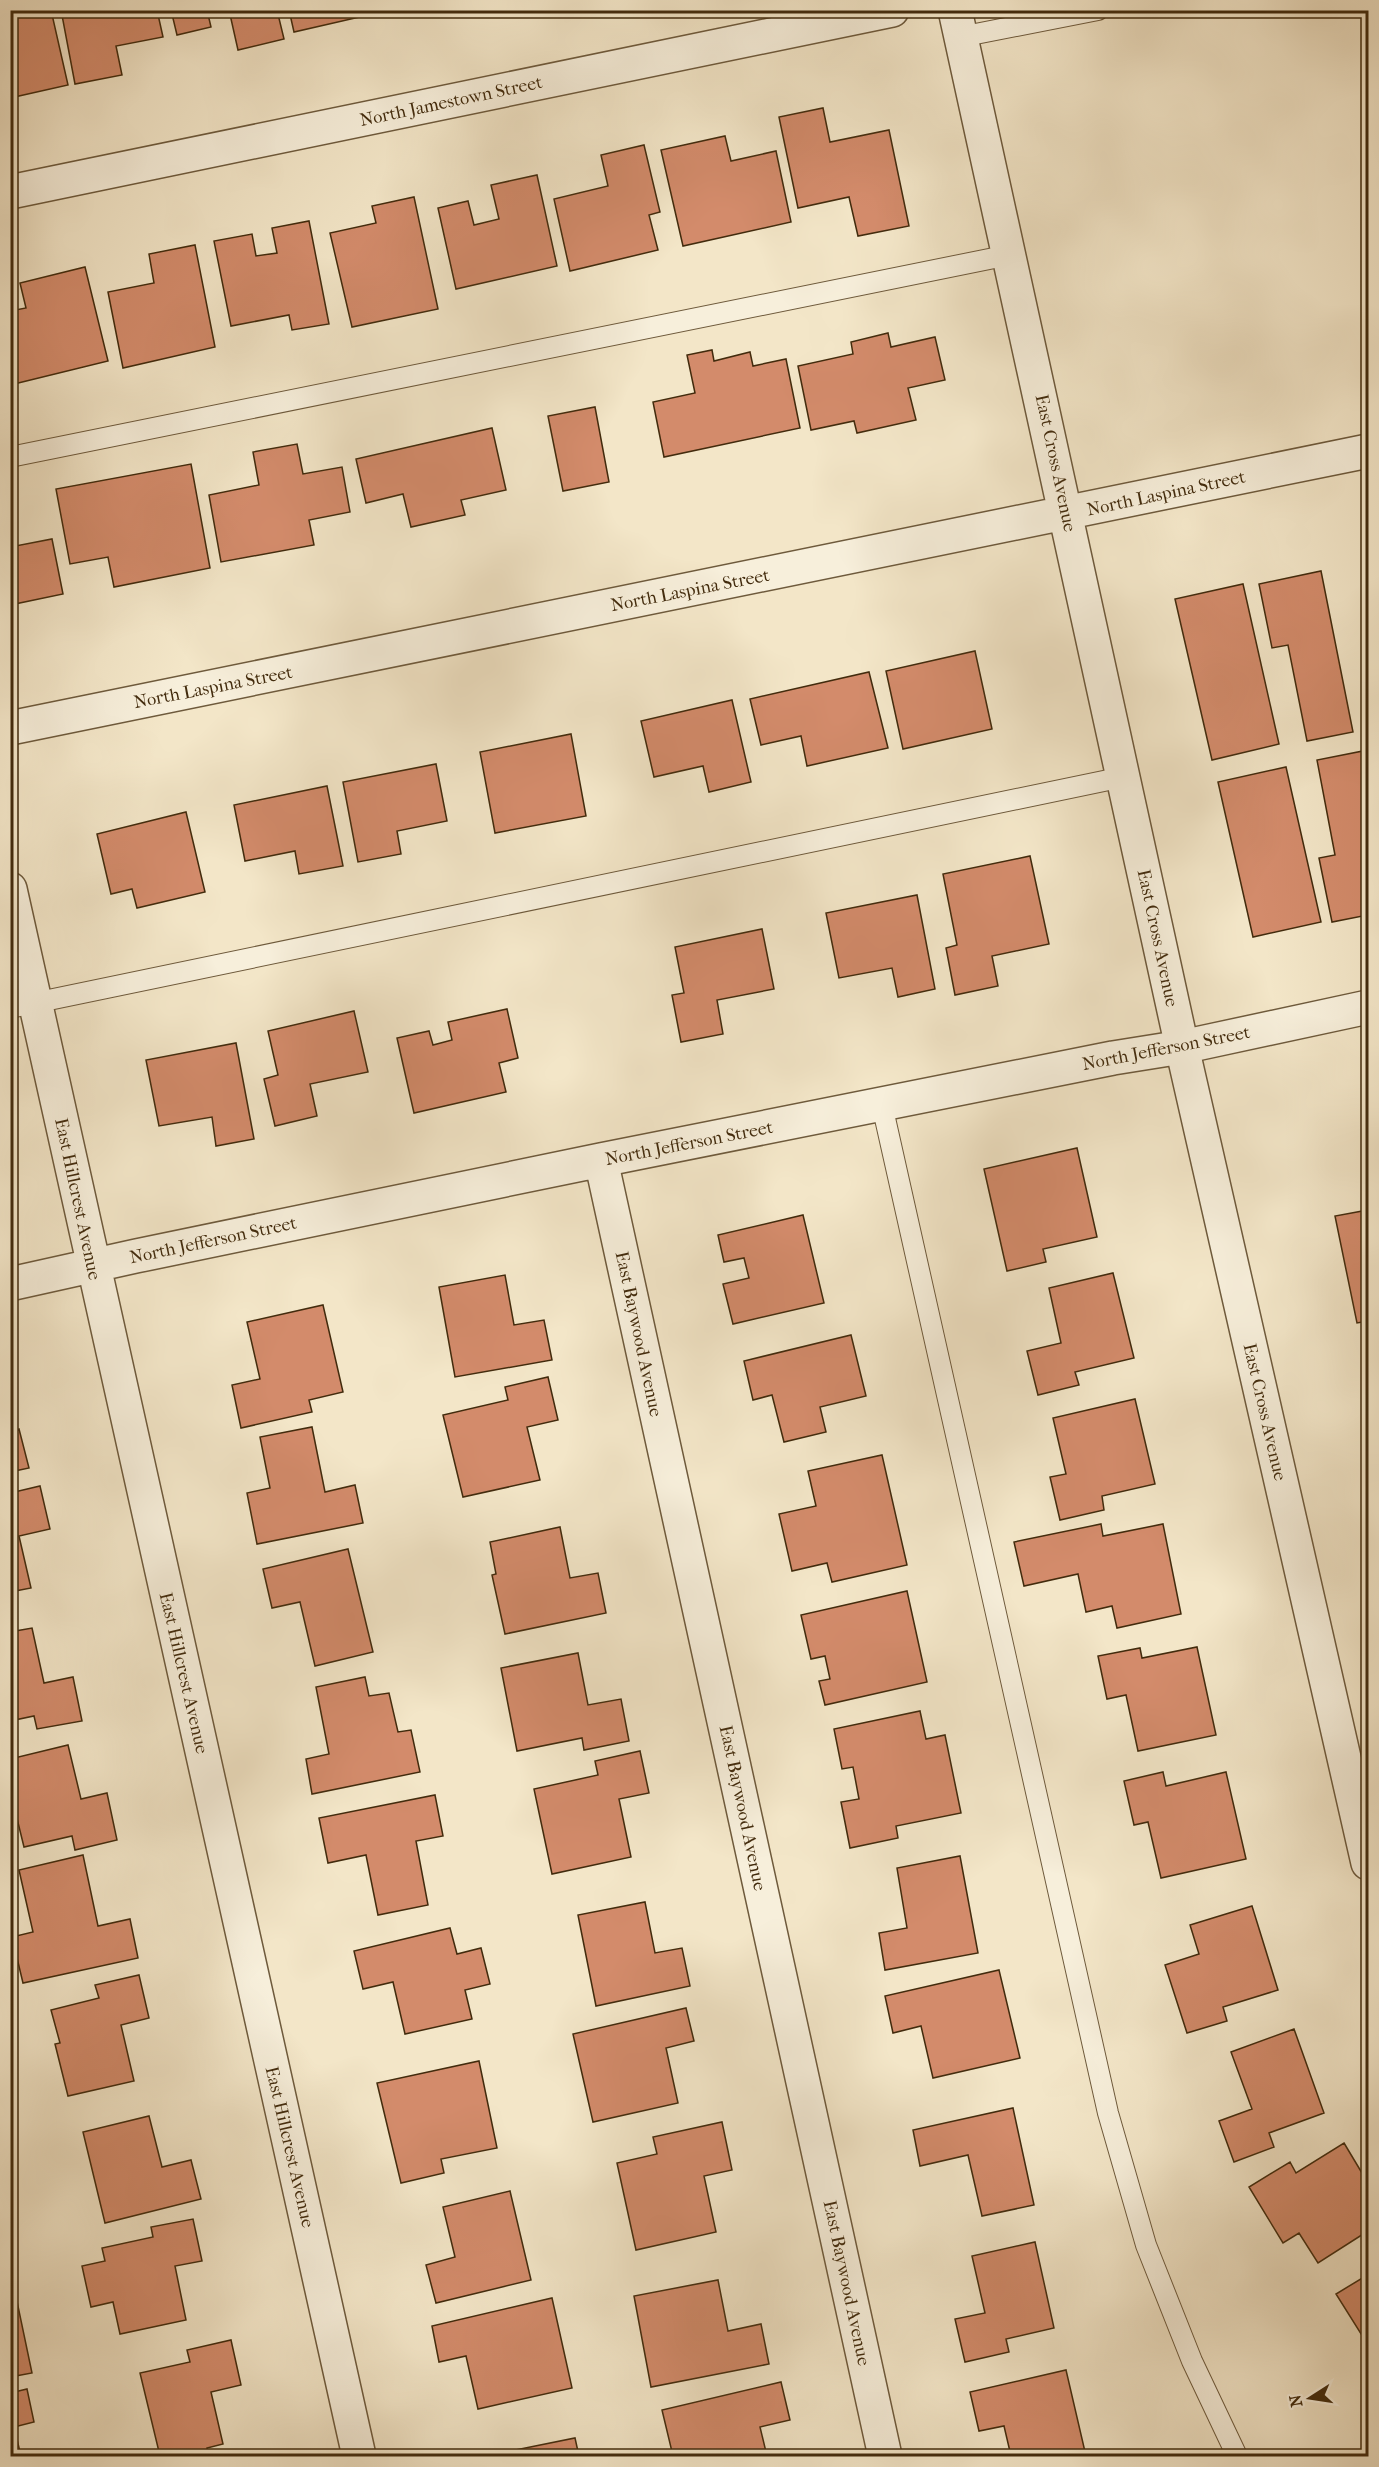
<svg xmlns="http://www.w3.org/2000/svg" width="1379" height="2467" font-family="'IM FELL French Canon',serif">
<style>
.building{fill:#d38b6b;stroke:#422b0d;stroke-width:1.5}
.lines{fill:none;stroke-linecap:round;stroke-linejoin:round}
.service-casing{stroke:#6e5a3c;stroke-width:22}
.minor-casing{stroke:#6e5a3c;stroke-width:36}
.tertiary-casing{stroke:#6e5a3c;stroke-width:36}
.service{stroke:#f7efdb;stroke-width:20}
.minor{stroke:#f7efdb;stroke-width:33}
.tertiary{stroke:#f7efdb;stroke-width:33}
.labels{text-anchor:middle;stroke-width:6;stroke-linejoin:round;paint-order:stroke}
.street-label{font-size:18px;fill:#422b0d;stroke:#f7efdb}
</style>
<rect width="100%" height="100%" fill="#f3e6c8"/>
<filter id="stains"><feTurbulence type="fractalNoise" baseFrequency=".00333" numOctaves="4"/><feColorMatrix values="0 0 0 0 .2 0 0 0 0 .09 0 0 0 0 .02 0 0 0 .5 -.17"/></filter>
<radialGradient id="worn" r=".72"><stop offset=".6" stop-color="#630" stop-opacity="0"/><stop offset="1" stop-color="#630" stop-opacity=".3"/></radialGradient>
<path class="building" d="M 10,10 L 51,10 L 68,85 L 10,98 Z
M 61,10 L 157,10 L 163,37 L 116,46 L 122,75 L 75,84 Z
M 171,10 L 207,10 L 211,27 L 177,35 Z
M 229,10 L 277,10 L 284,39 L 238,50 Z
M 289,10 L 386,10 L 386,11 L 294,32 Z
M 405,10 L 422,10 L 406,14 Z
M 823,108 L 830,142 L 889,130 L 909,226 L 858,236 L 849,197 L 798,208 L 779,117 Z
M 725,136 L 731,161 L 776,151 L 791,222 L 683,246 L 661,150 Z
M 644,145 L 660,212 L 649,215 L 658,250 L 570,271 L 554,199 L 608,186 L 601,155 Z
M 537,175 L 557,266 L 456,289 L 438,208 L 468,201 L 474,225 L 499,219 L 491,185 Z
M 414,197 L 438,309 L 352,327 L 330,233 L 376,223 L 372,206 Z
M 309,221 L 329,324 L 292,330 L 289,315 L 231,326 L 214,241 L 252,234 L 256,256 L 277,253 L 272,228 Z
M 195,245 L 215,347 L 123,368 L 108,292 L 154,283 L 149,254 Z
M 85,267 L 108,361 L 10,385 L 10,311 L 26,308 L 20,283 Z
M 888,333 L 891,347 L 935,337 L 945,380 L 908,388 L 916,420 L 857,433 L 854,421 L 811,430 L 798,366 L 853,354 L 851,342 Z
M 712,350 L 714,361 L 750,352 L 753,366 L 786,359 L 800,428 L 664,457 L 653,402 L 695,393 L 687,355 Z
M 595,407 L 609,482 L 563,491 L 548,416 Z
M 492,428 L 506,490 L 461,500 L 465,515 L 411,527 L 403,494 L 366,503 L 356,459 Z
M 297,444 L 303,474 L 342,467 L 350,512 L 309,520 L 314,545 L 221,562 L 209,495 L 259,485 L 253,452 Z
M 191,464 L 210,568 L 114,587 L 108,557 L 70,564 L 56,489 Z
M 52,539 L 63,594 L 10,605 L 10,547 Z
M 1321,571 L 1353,732 L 1307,741 L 1288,645 L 1272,648 L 1259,584 Z
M 1243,584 L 1279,744 L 1212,760 L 1175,599 Z
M 975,651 L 992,729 L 903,749 L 886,671 Z
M 869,672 L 888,748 L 807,766 L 801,736 L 761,745 L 750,699 Z
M 732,700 L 751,782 L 709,792 L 703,766 L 654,777 L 641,721 Z
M 571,734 L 586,816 L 495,833 L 480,752 Z
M 1363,751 L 1368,779 L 1368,915 L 1332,922 L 1319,858 L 1335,855 L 1317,760 Z
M 436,764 L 447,821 L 397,831 L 401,854 L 358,862 L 343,782 Z
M 1286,767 L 1321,922 L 1253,937 L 1218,782 Z
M 327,786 L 343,866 L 299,874 L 295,851 L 245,861 L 234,805 Z
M 186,812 L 205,892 L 137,908 L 132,889 L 111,894 L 97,834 Z
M 1030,856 L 1049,944 L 992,956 L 998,986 L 955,995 L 946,948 L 957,945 L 943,874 Z
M 917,895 L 935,989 L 898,997 L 892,968 L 839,978 L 826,913 Z
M 762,929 L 774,989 L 717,1000 L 723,1034 L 681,1042 L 672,995 L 684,993 L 675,947 Z
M 507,1009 L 518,1058 L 499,1063 L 506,1092 L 414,1113 L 397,1038 L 429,1031 L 433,1045 L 452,1040 L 448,1022 Z
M 354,1011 L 368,1072 L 310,1084 L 317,1116 L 275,1126 L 264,1079 L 278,1075 L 268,1031 Z
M 236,1043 L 254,1139 L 216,1146 L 212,1117 L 159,1126 L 146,1060 Z
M 1077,1148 L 1097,1237 L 1043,1249 L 1046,1262 L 1007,1271 L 984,1169 Z
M 1368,1210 L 1368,1321 L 1357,1323 L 1335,1216 Z
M 803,1215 L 824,1303 L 733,1324 L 723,1284 L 749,1278 L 744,1258 L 724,1262 L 718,1235 Z
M 1113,1273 L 1134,1358 L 1075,1372 L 1079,1385 L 1038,1395 L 1027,1351 L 1061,1343 L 1049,1288 Z
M 505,1275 L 514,1325 L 544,1320 L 552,1360 L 455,1377 L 439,1287 Z
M 323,1305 L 343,1392 L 309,1400 L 312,1412 L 241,1428 L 232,1385 L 260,1379 L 247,1322 Z
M 1368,1333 L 1368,1359 L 1364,1334 Z
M 851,1335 L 866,1396 L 820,1407 L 826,1432 L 784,1442 L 772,1395 L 753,1400 L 744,1361 Z
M 548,1377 L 558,1420 L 527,1427 L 540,1480 L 463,1497 L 443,1415 L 508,1400 L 505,1387 Z
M 1135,1399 L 1155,1484 L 1102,1496 L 1104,1510 L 1060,1520 L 1050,1477 L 1066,1474 L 1053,1418 Z
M 312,1427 L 325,1492 L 355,1485 L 363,1523 L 257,1544 L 247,1493 L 270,1488 L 260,1437 Z
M 19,1429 L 29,1468 L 10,1472 L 10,1432 Z
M 882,1455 L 907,1565 L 832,1582 L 827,1563 L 792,1571 L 779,1514 L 816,1506 L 808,1471 Z
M 40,1486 L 50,1529 L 19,1536 L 31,1588 L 10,1592 L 10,1493 Z
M 1101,1524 L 1103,1536 L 1163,1524 L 1181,1614 L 1117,1628 L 1112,1606 L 1086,1612 L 1078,1574 L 1024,1586 L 1014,1542 Z
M 560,1527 L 570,1578 L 598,1573 L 606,1613 L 505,1634 L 492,1575 L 496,1574 L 490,1542 Z
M 348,1549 L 373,1652 L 315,1666 L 300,1602 L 272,1608 L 263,1569 Z
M 907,1591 L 927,1682 L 825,1705 L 819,1681 L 830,1679 L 825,1656 L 811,1659 L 801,1615 Z
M 32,1628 L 44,1683 L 73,1677 L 82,1721 L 37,1729 L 34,1716 L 10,1721 L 10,1632 Z
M 1197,1647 L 1216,1735 L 1138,1751 L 1126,1695 L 1107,1699 L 1098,1656 L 1140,1648 L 1142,1658 Z
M 578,1653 L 588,1705 L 621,1699 L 629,1741 L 584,1750 L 582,1738 L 517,1751 L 501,1668 Z
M 365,1677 L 369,1696 L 389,1693 L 398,1732 L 411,1730 L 420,1772 L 312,1794 L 306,1759 L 329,1754 L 316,1687 Z
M 920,1711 L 926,1739 L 945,1735 L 961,1813 L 896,1826 L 898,1838 L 850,1848 L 841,1802 L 859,1799 L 853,1767 L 842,1769 L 834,1729 Z
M 68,1745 L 81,1799 L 107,1793 L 117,1840 L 75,1850 L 72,1836 L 24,1847 L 10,1790 L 10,1759 Z
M 640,1751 L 649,1793 L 619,1799 L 631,1857 L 552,1874 L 534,1789 L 598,1775 L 595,1761 Z
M 1163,1772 L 1166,1786 L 1226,1772 L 1246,1859 L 1161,1878 L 1148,1822 L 1134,1825 L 1124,1781 Z
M 435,1795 L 443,1836 L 416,1841 L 428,1905 L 378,1915 L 366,1855 L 328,1863 L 319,1818 Z
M 83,1855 L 98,1926 L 130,1919 L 138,1958 L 23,1983 L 12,1937 L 33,1932 L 19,1870 Z
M 960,1856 L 978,1953 L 885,1970 L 879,1933 L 907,1928 L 897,1868 Z
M 645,1902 L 655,1953 L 682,1948 L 690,1986 L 596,2006 L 578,1915 Z
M 1252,1906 L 1278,1990 L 1223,2007 L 1227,2021 L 1187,2033 L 1165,1965 L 1199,1954 L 1190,1925 Z
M 450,1928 L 457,1954 L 481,1948 L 490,1984 L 465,1990 L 472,2019 L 405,2034 L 393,1982 L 363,1989 L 354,1951 Z
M 999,1970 L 1020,2058 L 933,2078 L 921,2026 L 893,2033 L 885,1996 Z
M 139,1975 L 149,2018 L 121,2025 L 134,2081 L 68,2096 L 55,2044 L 60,2043 L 51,2010 L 99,1998 L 95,1985 Z
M 686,2008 L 694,2041 L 666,2048 L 678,2103 L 593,2122 L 573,2034 Z
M 1294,2029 L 1324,2113 L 1269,2133 L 1274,2147 L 1234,2162 L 1219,2121 L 1252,2109 L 1231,2052 Z
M 479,2061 L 497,2148 L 441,2159 L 444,2173 L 401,2183 L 377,2083 Z
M 1013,2108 L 1034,2205 L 982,2216 L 968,2155 L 920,2166 L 913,2130 Z
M 149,2116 L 162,2167 L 191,2160 L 201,2199 L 105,2223 L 83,2132 Z
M 722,2122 L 732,2170 L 704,2176 L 716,2232 L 636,2250 L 617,2163 L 657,2154 L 653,2137 Z
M 1344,2143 L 1368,2183 L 1368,2231 L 1318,2263 L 1299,2233 L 1283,2243 L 1249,2187 L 1290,2162 L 1296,2173 Z
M 510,2191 L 531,2280 L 436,2303 L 426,2265 L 455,2257 L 443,2207 Z
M 193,2219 L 202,2261 L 175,2266 L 186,2320 L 120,2334 L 113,2302 L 91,2307 L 82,2266 L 105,2261 L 102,2248 L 153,2237 L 151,2227 Z
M 1035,2242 L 1054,2328 L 1006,2339 L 1009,2352 L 965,2362 L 955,2319 L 985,2313 L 972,2256 Z
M 10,2268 L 32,2373 L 10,2377 Z
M 1364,2277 L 1368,2283 L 1368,2345 L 1336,2294 Z
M 718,2280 L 728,2331 L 761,2324 L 769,2364 L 651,2387 L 634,2296 Z
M 552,2298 L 572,2388 L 478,2409 L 466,2356 L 439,2362 L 432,2326 Z
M 231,2340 L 241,2385 L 211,2392 L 223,2444 L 207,2448 L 209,2456 L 160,2456 L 140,2373 L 190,2362 L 187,2350 Z
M 1066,2370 L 1086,2456 L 1011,2456 L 1004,2426 L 979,2431 L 970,2392 Z
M 781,2382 L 790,2420 L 760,2427 L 767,2456 L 673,2456 L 662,2410 Z
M 27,2389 L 34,2422 L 14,2427 L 21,2456 L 10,2456 L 10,2393 Z
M 575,2438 L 579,2456 L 490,2456 L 490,2455 Z"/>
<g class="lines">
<g class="service-casing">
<path id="service" d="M 960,37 L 1098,10
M 10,457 L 1009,255
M 10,1008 L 1123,777
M 882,1105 L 1108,2113 L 1146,2245 L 1192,2361 L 1237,2456"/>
</g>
<g class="minor-casing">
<path id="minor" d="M 10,192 L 892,10
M 10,889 L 359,2456
M 601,1160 L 885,2456
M 10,1284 L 136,1256 L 601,1160 L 1113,1058 L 1182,1047 L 1368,1007"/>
</g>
<g class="tertiary-casing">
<path id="tertiary" d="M 955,10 L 1182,1047 L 1368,1863
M 10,728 L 1368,451"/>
</g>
<use href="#service" class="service"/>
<use href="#minor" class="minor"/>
<use href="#tertiary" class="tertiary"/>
</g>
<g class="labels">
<g class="street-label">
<text transform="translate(451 101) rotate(-12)" y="6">North Jamestown Street</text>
<text transform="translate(1056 463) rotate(78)" y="6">East Cross Avenue</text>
<text transform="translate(1166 493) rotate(-12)" y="6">North Laspina Street</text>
<text transform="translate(690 590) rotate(-11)" y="6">North Laspina Street</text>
<text transform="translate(213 687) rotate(-11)" y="6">North Laspina Street</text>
<text transform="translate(1158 938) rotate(78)" y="6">East Cross Avenue</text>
<text transform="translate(1166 1048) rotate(-11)" y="6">North Jefferson Street</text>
<text transform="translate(689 1143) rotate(-11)" y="6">North Jefferson Street</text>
<text transform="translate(78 1199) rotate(78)" y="6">East Hillcrest Avenue</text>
<text transform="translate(213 1240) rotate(-12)" y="6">North Jefferson Street</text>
<text transform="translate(639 1334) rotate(78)" y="6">East Baywood Avenue</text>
<text transform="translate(1265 1412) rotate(77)" y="6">East Cross Avenue</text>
<text transform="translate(184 1673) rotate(77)" y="6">East Hillcrest Avenue</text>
<text transform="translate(743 1808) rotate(78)" y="6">East Baywood Avenue</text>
<text transform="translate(290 2147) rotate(77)" y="6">East Hillcrest Avenue</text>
<text transform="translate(847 2283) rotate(78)" y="6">East Baywood Avenue</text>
</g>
</g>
<rect width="1379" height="2467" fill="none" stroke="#f3e6c8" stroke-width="36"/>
<rect x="12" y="12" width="1355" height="2443" fill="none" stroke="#422b0d" stroke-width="3"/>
<rect x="18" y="18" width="1343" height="2431" fill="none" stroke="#422b0d" stroke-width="1.5"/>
<g transform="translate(1310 2398) rotate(258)" stroke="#f7efdb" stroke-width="4.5" paint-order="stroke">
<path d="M0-4.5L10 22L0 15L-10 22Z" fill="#422b0d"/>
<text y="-9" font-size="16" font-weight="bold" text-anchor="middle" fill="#422b0d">N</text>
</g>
<rect width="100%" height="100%" filter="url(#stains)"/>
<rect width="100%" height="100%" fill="url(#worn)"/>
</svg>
